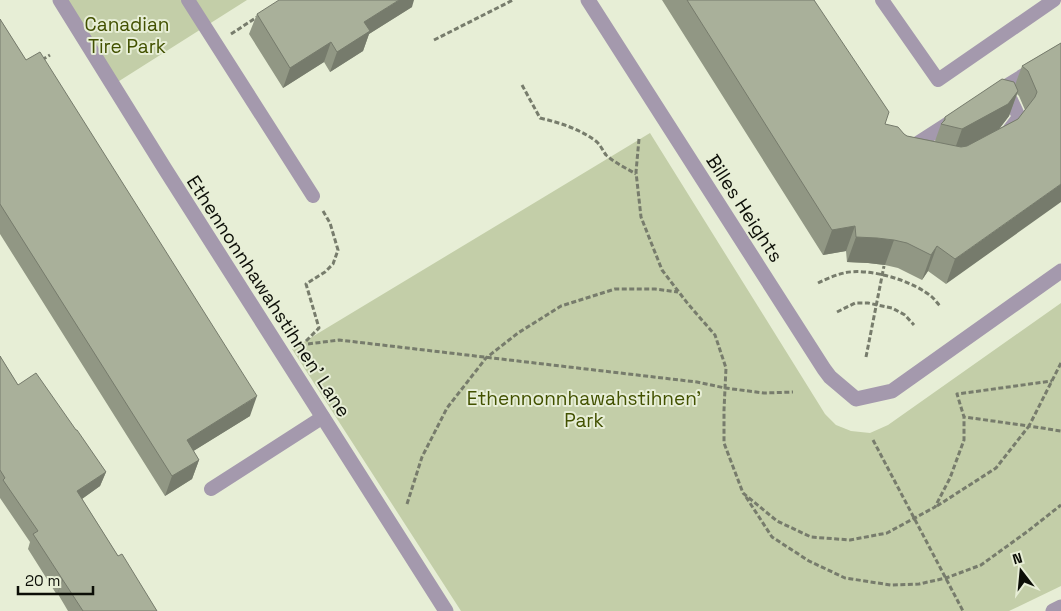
<svg xmlns="http://www.w3.org/2000/svg" width="1061" height="611" font-family="'Space Grotesk',sans-serif">
<style>
.green{fill:#c3cea8}
.lines{fill:none;stroke-linecap:round;stroke-linejoin:round}
.path{stroke:#777c6c;stroke-width:3;stroke-dasharray:5 2.5;stroke-linecap:butt}
.service{stroke:#a499ad;stroke-width:14}
.minor{stroke:#a499ad;stroke-width:15}
.wall{fill:#919784;fill-rule:evenodd}
.shaded-wall{fill:#767b6c}
.building{fill:#a9b09a;stroke:#767b6c}
.labels{text-anchor:middle;stroke-width:4;stroke-linejoin:round;paint-order:stroke}
.park-label{font-size:19px;fill:#425100;stroke:#e7eed6}
.street-label{font-size:19px;fill:#0c0e07;stroke:#e7eed6}
</style>
<rect width="100%" height="100%" fill="#e7eed6"/>
<path class="green" d="M 63,0 L 247,0 L 116,83 Z
M 650,133 L 825,414 L 836,425 L 851,431 L 870,433 L 888,425 L 1061,303 L 1061,586 L 1009,611 L 461,611 L 292,349 Z"/>
<g class="lines">
<path class="path" d="M 231,34 L 257,17
M 434,40 L 513,0
M 42,60 L 50,55
M 522,85 L 540,118 C 561,123 580,129 597,142 C 601,146 603,151 606,155 C 615,163 626,168 636,174
M 639,139 L 636,172 L 641,217 L 662,270 L 688,304 L 715,335 L 726,368 L 724,410 L 724,443 L 743,493 L 777,521 L 811,537 L 850,540 L 887,533 L 935,507 L 950,478 L 964,440 L 964,417 L 957,394 L 1052,381
M 818,283 C 826,279 835,275 844,273 C 868,267 915,281 933,298 C 936,301 938,304 941,307
M 837,312 L 855,303 L 868,303 L 892,308 L 905,315 L 914,325
M 306,341 L 319,328 L 306,284 L 325,272 L 333,264 L 338,250 L 330,223 L 323,211
M 308,344 L 339,340 L 697,382 L 725,388 L 764,393 L 793,392
M 866,357 L 884,266
M 1061,363 L 1029,426 L 1061,431
M 873,440 L 963,611
M 746,497 L 772,537 L 809,561 L 845,578 L 891,585 L 919,584 L 946,578 L 981,565 L 1028,531 L 1061,505
M 407,504 L 422,457 L 447,408 L 486,358 L 518,333 L 561,306 L 615,289 L 655,289 L 678,292
M 937,506 L 996,468 L 1029,426 L 964,417"/>
<path class="service" d="M 188,0 L 313,196
M 882,0 L 938,80 L 1054,0
M 998,91 L 1061,52
M 998,96 L 1011,100 L 1019,117 L 1006,134
M 910,148 L 955,119
M 211,489 L 323,417"/>
<path class="minor" d="M 60,0 L 165,169 L 446,611
M 588,0 L 824,369 L 830,377 L 856,399 L 892,391 L 1061,271
M 1053,611 L 1061,607"/>
</g>
<path class="wall" d="M 662,0 L 814,0 L 885,124 L 907,136 L 935,141 L 941,124 L 942,123 L 945,117 L 1015,85 L 1022,66 L 1061,43 L 946,284 L 928,271 L 922,280 L 898,268 L 885,265 L 868,263 L 847,262 L 846,251 L 823,255 ZM 1017,94 L 1019,96 L 1025,110 L 1018,119 L 1000,128 L 1009,116 Z
M 412,7 L 369,34 L 363,51 L 330,72 L 324,62 L 283,88 L 249,34 L 257,14 Z
M 0,19 L 250,416 L 193,451 L 199,460 L 192,479 L 165,496 L 0,234 Z
M 0,356 L 18,385 L 76,430 L 106,472 L 100,486 L 82,499 L 118,556 L 157,611 L 68,611 L 58,594 L 57,595 L 28,549 L 30,542 L 0,498 Z"/>
<path class="shaded-wall" d="M 399,0 L 414,0 L 412,7 L 369,34 L 363,51 L 330,72 L 337,52 L 364,22 Z
M 331,42 L 324,62 L 283,88 L 290,68 Z
M 1018,91 L 1009,116 L 999,129 L 953,154 L 962,129 Z
M 1061,184 L 1061,202 L 946,284 L 955,259 Z
M 855,226 L 846,251 L 823,255 L 832,230 Z
M 856,237 L 877,238 L 894,240 L 885,265 L 868,263 L 847,262 Z
M 937,246 L 928,271 L 922,280 L 931,255 Z
M 257,396 L 250,416 L 179,460 L 187,440 Z
M 199,460 L 192,479 L 165,496 L 172,476 Z
M 106,472 L 100,486 L 72,506 L 77,491 Z
M 62,580 L 63,580 L 57,595 Z"/>
<path class="building" d="M 279,0 L 399,0 L 364,22 L 370,31 L 337,52 L 331,42 L 290,68 L 257,14 Z
M 687,0 L 814,0 L 889,112 L 885,124 L 898,127 L 904,134 L 907,136 L 961,147 L 967,146 L 1018,119 L 1035,97 L 1037,92 L 1028,71 L 1022,66 L 1061,43 L 1061,184 L 955,259 L 937,246 L 931,255 L 907,243 L 894,240 L 877,238 L 856,237 L 855,226 L 832,230 Z
M 0,19 L 26,60 L 40,52 L 257,396 L 187,440 L 199,460 L 172,476 L 0,204 Z
M 1002,79 L 1014,82 L 1018,91 L 1008,104 L 962,129 L 941,124 L 945,120 L 945,117 Z
M 0,356 L 18,385 L 36,373 L 76,430 L 77,430 L 106,472 L 77,491 L 118,556 L 122,554 L 157,611 L 83,611 L 33,534 L 38,531 L 3,480 L 5,478 L 0,470 Z"/>
<g class="labels">
<g class="park-label">
<text x="127" y="31">Canadian<tspan x="127" dy="22">Tire Park</tspan></text>
<text x="584" y="405">Ethennonnhawahstihnen'<tspan x="584" dy="22">Park</tspan></text>
</g>
<g class="street-label">
<text transform="translate(745 208) rotate(57)" y="7">Billes Heights</text>
<text transform="translate(269 296) rotate(57)" y="7">Ethennonnhawahstihnen' Lane</text>
</g>
</g>
<g transform="translate(1021 571) rotate(344)" stroke="#e7eed6" stroke-width="4" paint-order="stroke">
<path d="M0-4L9 19L0 12L-9 19Z" fill="#0c0e07"/>
<text y="-8" font-size="14" font-weight="bold" text-anchor="middle" fill="#0c0e07">N</text>
</g>
<path d="M18 586v8h75v-8" fill="none" stroke="#0c0e07" stroke-width="2.5"/>
<text x="25" y="586" font-size="15" fill="#0c0e07" stroke="#e7eed6" stroke-width="4" paint-order="stroke">20 m</text>
</svg>
